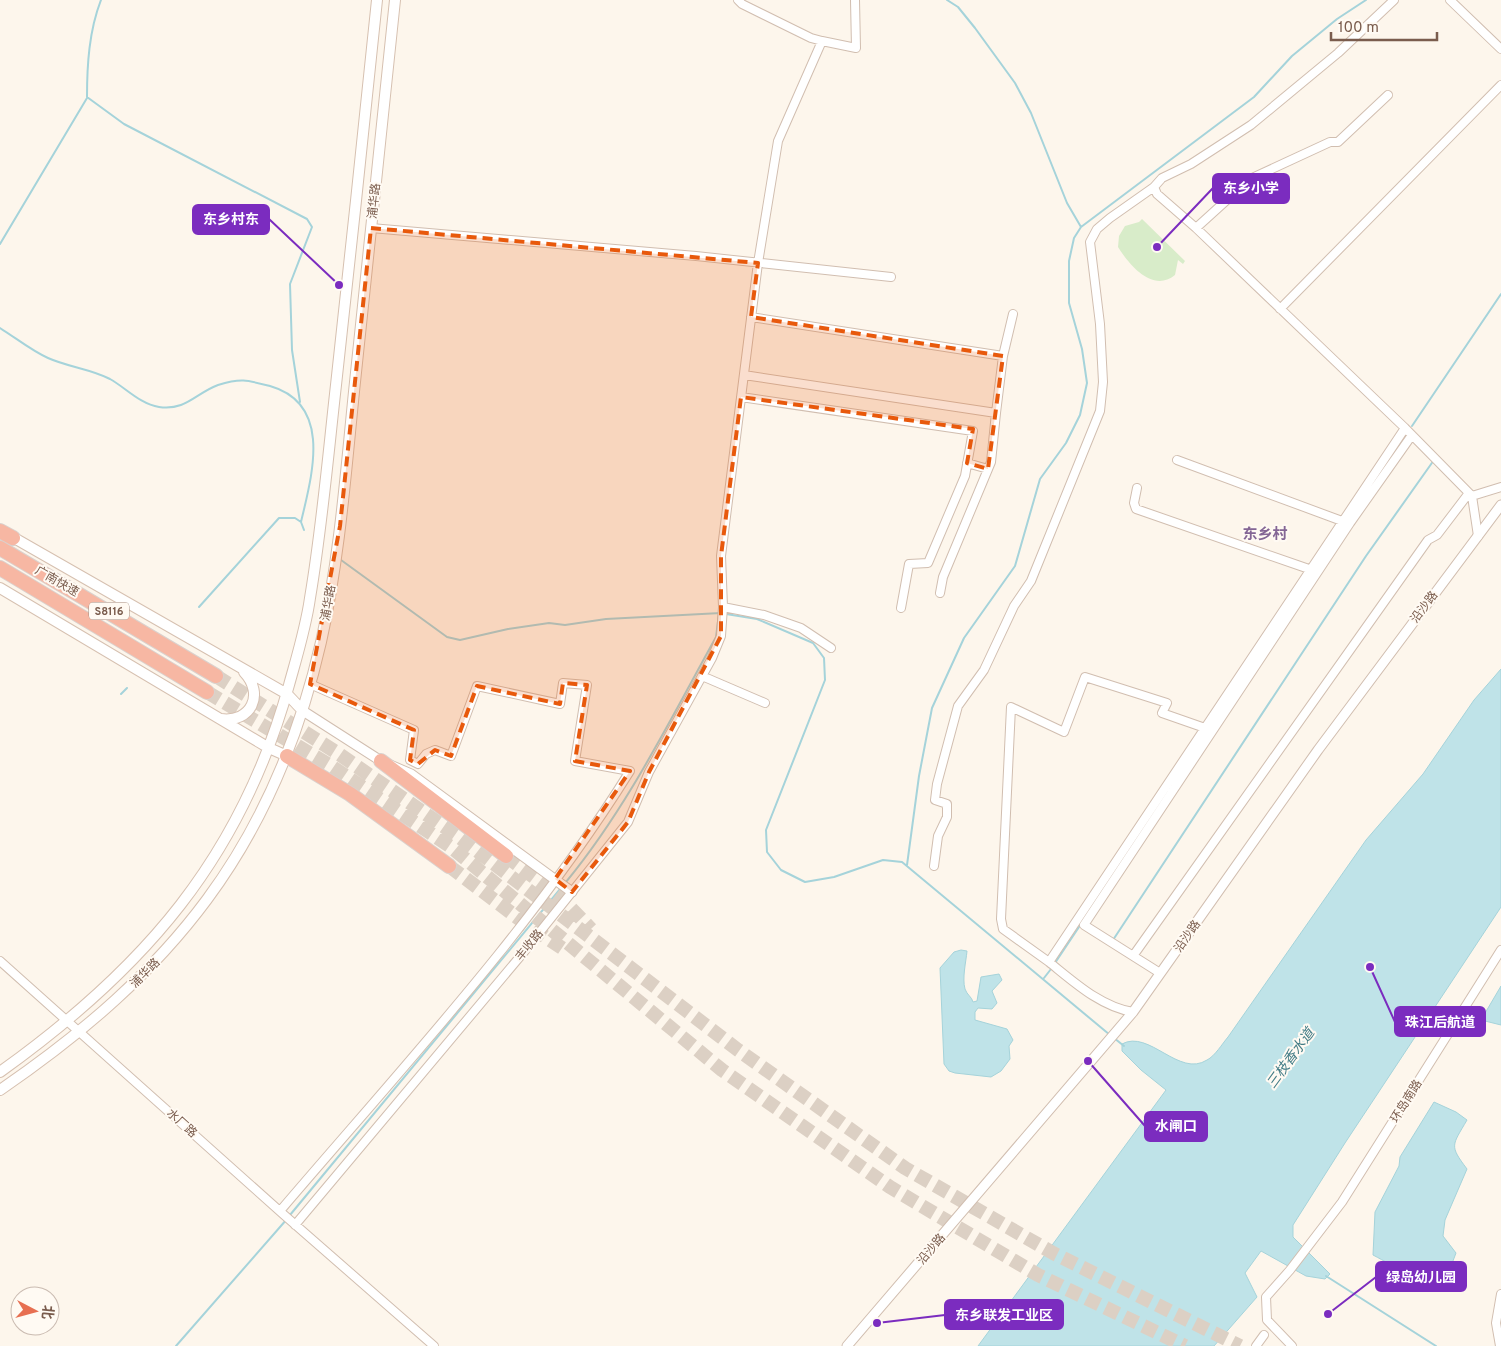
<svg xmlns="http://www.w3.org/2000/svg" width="1501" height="1346" font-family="Overpass,'Noto Sans SC',sans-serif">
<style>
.green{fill:#d8ecc9}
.water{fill:#bfe3e8;stroke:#a5d3da}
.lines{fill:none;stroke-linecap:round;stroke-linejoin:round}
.stream{stroke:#a5d3da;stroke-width:2}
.motorway-tunnel{stroke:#dcd0c4;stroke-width:14;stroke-dasharray:14 7;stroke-linecap:butt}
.minor-casing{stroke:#d1beb0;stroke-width:10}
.tertiary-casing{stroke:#d1beb0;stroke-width:11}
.secondary-casing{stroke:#d6c0b0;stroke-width:12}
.motorway-casing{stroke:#dad1cd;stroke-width:16}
.minor{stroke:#fff;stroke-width:8}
.tertiary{stroke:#fff;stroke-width:9}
.secondary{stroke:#fff;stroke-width:10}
.motorway{stroke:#f7b7a3;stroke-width:14}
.marked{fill:#e8590c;fill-opacity:0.2;stroke:#e8590c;stroke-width:4;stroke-dasharray:10 6;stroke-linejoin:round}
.labels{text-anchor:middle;stroke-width:4;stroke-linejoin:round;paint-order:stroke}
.shield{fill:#fffaf3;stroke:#a28b7f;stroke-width:1}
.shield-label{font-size:11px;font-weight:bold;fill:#7a5c4d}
.street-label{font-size:12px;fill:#7a5c4d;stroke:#fffaf3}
.water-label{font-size:14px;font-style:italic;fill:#437c86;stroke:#fffaf3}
.quarter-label{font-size:15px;font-weight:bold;fill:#846695;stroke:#fffaf3}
.leader{fill:none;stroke:#7b2cbf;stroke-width:2}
.callout-dot{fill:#7b2cbf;stroke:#fffaf3;stroke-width:2}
.callout{fill:#7b2cbf;stroke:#7b2cbf;stroke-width:2}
.callout-label{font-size:14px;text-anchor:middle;font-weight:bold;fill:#fff}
</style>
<rect width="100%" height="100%" fill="#fdf6ec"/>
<path class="green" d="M 1142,219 L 1185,261 L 1183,264 L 1178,260 L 1175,275 C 1153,293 1130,266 1118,247 L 1119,236 L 1125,226 L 1139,222 Z"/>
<path class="water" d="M 1501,669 L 1501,907 L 1345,1143 L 1293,1225 L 1293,1237 L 1330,1274 L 1325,1279 L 1306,1276 L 1261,1251 L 1245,1273 L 1257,1297 L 1214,1346 L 978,1346 L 1166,1090 L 1141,1070 L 1122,1051 L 1122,1044 C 1149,1029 1179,1078 1207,1060 C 1215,1056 1222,1044 1228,1037 L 1366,840 L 1423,774 L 1474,700 Z
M 961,950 L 967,951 C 966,962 962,978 965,989 C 967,995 972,997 973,1002 L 977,1001 L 981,977 L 999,974 L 1002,980 L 992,991 L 997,1003 L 992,1009 L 978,1008 L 975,1012 L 975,1020 L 1007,1029 L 1013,1040 L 1009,1046 L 1010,1059 L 1001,1071 L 991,1077 L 955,1073 L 949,1071 L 944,1064 L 940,968 L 954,952 Z
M 1501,986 L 1501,1025 L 1481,1020 Z
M 1434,1102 L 1456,1112 L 1467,1120 C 1452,1146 1449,1145 1467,1169 L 1445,1220 L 1443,1236 L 1456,1253 L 1445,1282 C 1419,1283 1396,1267 1373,1255 L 1375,1212 L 1399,1166 L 1400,1157 Z"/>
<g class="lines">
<path class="stream" d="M 101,0 C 89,31 87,65 87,97 L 124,124 L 307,219 L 312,227 L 290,284 L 292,350 L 300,402
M 1081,227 L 1254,97 L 1292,56 L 1337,19 L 1366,0
M 0,244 L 87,98
M 0,328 C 16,338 32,351 48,358 C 68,367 91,369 110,379 C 126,388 140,404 159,407 C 186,411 196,393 218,385 C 241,378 247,380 270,386 C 333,404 312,475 301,522 L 304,530
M 1412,426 L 1501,294
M 1370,488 L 1405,436
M 341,560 L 447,637 L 460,640 L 508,629 L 549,623 L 565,625 L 606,619 L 721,613
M 199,607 L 279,518 L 295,518 L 301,522
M 726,614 L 757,619 L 813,643 L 824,658 L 825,680 L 766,830 L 767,852 L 781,870 L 805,882 L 834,877 L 883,860 L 902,862 L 1110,1035
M 121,694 L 127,688
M 907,865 L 919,776 L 932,708 L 964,638 L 1015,566 L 1040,479 L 1066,443 L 1080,415 L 1087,383 L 1082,349 L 1069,303 L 1069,261 L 1074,238 L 1081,227 L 1067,203 L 1031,113 L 1015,83 L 975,28 L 958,7 L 947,0
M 566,882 C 627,808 670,720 716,637 L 719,613
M 1113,940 L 1366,556 L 1434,460
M 1055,963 L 1081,924
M 1044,978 L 1051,969
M 1114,1038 L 1124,1046
M 290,1215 L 561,888
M 1326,1276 L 1436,1346
M 176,1346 L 287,1219"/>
<path class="motorway-tunnel" d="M 216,676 L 339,754 L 459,837 L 738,1050 L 905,1168 L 1053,1253 L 1240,1346
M 207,692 L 331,766 L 451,847 L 722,1070 L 890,1187 L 1038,1275 L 1185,1346
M 506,856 L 559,896 L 591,929
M 449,866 L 526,924 L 562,948"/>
<g class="minor-casing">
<path id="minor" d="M 738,0 L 742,4 L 811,38 L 822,41
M 1394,0 L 1338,53 L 1251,125 L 1191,164 L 1162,178 L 1154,187 L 1157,194 L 1196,228 L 1405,428 L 1472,496 L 1478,536
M 1450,0 L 1501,49
M 371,228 L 696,256 L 891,277
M 1196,228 L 1250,179 L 1330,142 L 1338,142 L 1388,95
M 1280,309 L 1501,85
M 751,317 L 1003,356
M 744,375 L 996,413 L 1003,356 L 1013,314
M 741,397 L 973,431 L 965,476 L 928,563 L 909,564 L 901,608
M 1177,460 L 1342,521
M 967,463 L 988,469
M 1137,488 L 1134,503 L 1136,509 L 1309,569
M 1472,496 L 1501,487
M 940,593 L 943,577 L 991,462 L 996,413
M 723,607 L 764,615 L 801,628 L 831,648
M 702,676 L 765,703
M 934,866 L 938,836 L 947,817 L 947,804 L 935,800 L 937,784 L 958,706 L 984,670 L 1014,606 L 1031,581 L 1100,411 L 1103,382 L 1100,324 L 1090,242 L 1097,229 L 1110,218 L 1154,187
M 1133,956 L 1428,540 L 1437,535 L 1469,493
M 0,961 L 283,1214 L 434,1346
M 1049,962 L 1003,929 L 1001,919 L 1011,707 L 1064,732 L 1085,677 L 1167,703 L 1162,713 L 1205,728
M 1160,973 L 1084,925 L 1350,523 L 1412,435
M 1133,1012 C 1101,1007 1074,982 1049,962 L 1405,428
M 280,1211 C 401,1069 531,930 630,771 L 575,761 L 587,685 L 563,683 L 560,704 L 477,686 L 451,756 L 435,750 L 426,754 L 418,764 L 410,760 L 414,730 L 310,684
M 295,1225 L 523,953 L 628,822 L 649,772 L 712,658 L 721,636 L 723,607 L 721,556 L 758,263 L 778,141 L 822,41 L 856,48 L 855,0
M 1256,1346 L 1264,1335
M 1292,1346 L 1267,1320 L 1266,1297 L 1290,1270 L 1342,1202 L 1501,950
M 1500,1346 L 1496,1323 L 1501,1294"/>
</g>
<g class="tertiary-casing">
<path id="tertiary" d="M 303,711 L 381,761 L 411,774 L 572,892
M 847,1346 L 1133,1012 L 1318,750 L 1501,505"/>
</g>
<g class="secondary-casing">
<path id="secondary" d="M 9,535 L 287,694 L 303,711
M 0,588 L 269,748 L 287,756
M 221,719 C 251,723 265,694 244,672
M 0,1072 C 144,969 241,858 289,685 C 297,656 306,627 310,598 C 322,527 328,456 336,385 C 350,257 364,128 377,0
M 0,1090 C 171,973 274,848 321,642 C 340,557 346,469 355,382 C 368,255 382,127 395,0"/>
</g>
<g class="motorway-casing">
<path id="motorway" d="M 0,531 L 13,538
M 0,548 L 216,676
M 0,568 L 207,692
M 287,756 L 350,794 L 449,866
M 381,761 L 506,856"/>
</g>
<use href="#minor" class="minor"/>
<use href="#tertiary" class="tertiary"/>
<use href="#secondary" class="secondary"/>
<use href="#motorway" class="motorway"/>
</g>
<path class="marked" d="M 371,228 L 758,263 L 751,317 L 1003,356 L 988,469 L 967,463 L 973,429 L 741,397 L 721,556 L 721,636 L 649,772 L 628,822 L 572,892 L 555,879 L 630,771 L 575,761 L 587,685 L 563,683 L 560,704 L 477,686 L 451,756 L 435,750 L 418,764 L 410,760 L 414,730 L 310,684 L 340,526 Z"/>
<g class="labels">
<rect class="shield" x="89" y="602.5" width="40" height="17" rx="4"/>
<g class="shield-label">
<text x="109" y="615">S8116</text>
</g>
<g class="street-label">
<text transform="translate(374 201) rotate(-84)" y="4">浦华路</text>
<text transform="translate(57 581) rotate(30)" y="4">广南快速</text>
<text transform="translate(328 603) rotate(-80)" y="4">浦华路</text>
<text transform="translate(1424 607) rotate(-53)" y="4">沿沙路</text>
<text transform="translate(1187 936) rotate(-55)" y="4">沿沙路</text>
<text transform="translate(529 945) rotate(-51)" y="4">丰收路</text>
<text transform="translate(145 973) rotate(-45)" y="4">浦华路</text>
<text transform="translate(1406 1101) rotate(-58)" y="4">环岛南路</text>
<text transform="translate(182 1123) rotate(42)" y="4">水厂路</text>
<text transform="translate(931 1249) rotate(-50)" y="4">沿沙路</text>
</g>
<g class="water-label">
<text transform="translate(1290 1058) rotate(-54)" y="5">三枝香水道</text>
</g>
<g class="quarter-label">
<text x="1265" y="539">东乡村</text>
</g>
</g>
<path class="leader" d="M1157 247L1213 188M339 285L269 219M1370 967L1395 1022M1088 1061L1145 1126M1328 1314L1376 1277M877 1323L945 1315"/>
<g class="callout-dot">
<circle cx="1157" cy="247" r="5"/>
<circle cx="339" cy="285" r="5"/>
<circle cx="1370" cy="967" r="5"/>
<circle cx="1088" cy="1061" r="5"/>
<circle cx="1328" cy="1314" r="5"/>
<circle cx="877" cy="1323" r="5"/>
</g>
<g class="callout">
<rect x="1213" y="174" width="76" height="29" rx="5"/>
<rect x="193" y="205" width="76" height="29" rx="5"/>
<rect x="1395" y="1007" width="90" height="29" rx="5"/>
<rect x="1145" y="1112" width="62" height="29" rx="5"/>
<rect x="1376" y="1262" width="90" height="29" rx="5"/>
<rect x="945" y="1300" width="118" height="29" rx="5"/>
</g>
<g class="callout-label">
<text x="1251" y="193">东乡小学</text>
<text x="231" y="224">东乡村东</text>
<text x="1440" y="1027">珠江后航道</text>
<text x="1176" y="1131">水闸口</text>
<text x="1421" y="1282">绿岛幼儿园</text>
<text x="1004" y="1320">东乡联发工业区</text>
</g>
<g transform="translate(35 1311) rotate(96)"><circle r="24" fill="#fffaf3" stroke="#cabbb1"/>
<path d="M0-4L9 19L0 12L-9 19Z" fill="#e76f51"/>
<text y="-8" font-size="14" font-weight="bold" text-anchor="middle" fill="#7a5c4d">北</text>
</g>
<path d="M1331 32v8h106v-8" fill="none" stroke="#7a5c4d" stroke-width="2.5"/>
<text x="1338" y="32" font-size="15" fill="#7a5c4d" stroke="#fffaf3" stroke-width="4" paint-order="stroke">100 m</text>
</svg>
